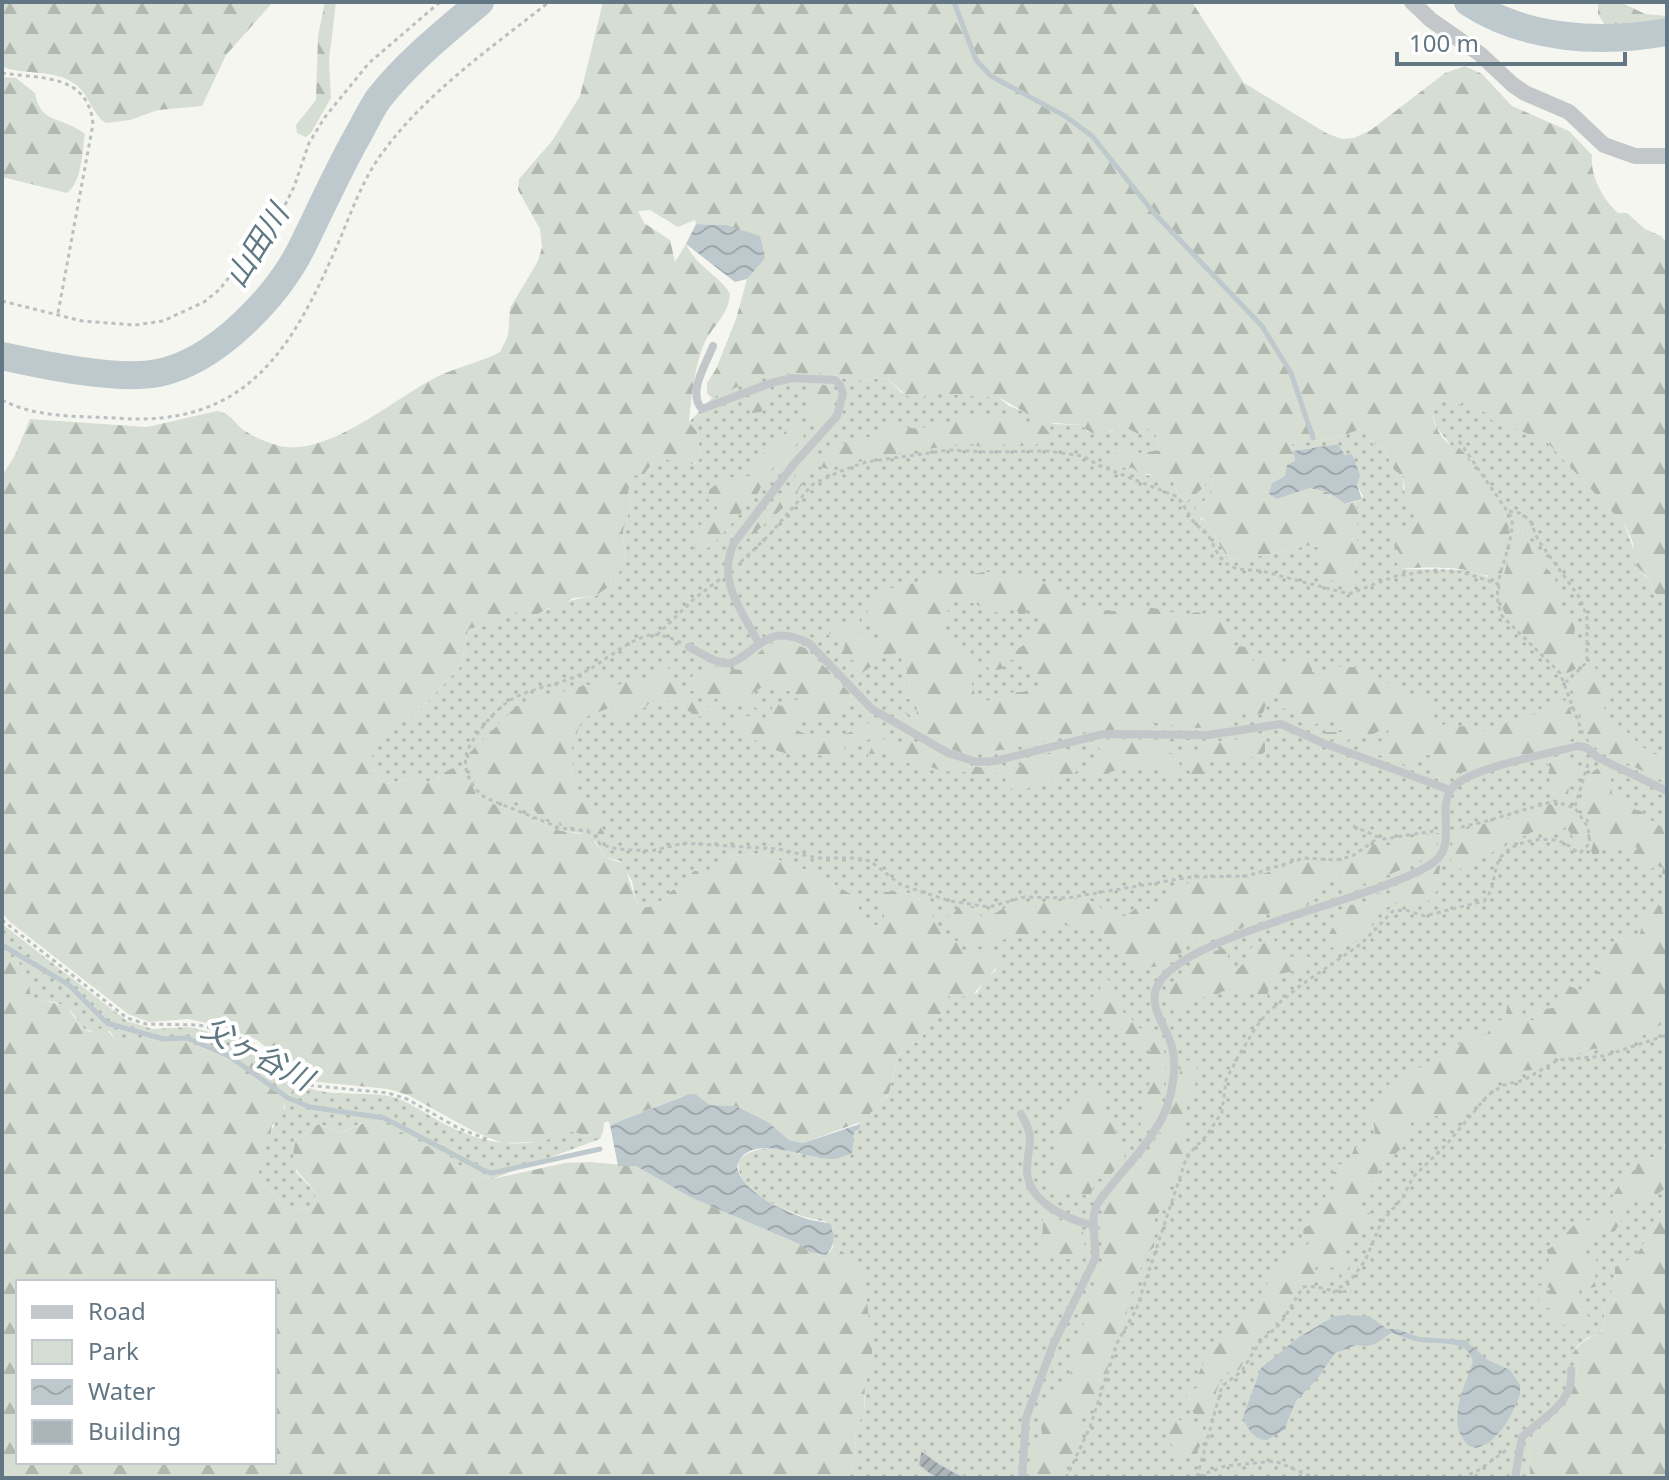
<svg xmlns="http://www.w3.org/2000/svg" width="1669" height="1480" font-family="'Noto Sans','Noto Sans JP',sans-serif">
<style>
.green{fill:url(#green-dots)}
.forest{fill:url(#forest-firs);fill-rule:evenodd}
.water{fill:url(#water-waves)}
.lines{fill:none;stroke-linecap:round;stroke-linejoin:round}
.stream{stroke:#bec9ce;stroke-width:5}
.river{stroke:#bec9ce;stroke-width:28}
.building{fill:url(#building-hatch);stroke:#d7d7d4;stroke-width:2}
.path{stroke:#bcbfc1;stroke-width:3;stroke-dasharray:4 4;stroke-linecap:butt}
.service{stroke:#c3c7ca;stroke-width:8}
.minor{stroke:#c3c7ca;stroke-width:16}
.labels{text-anchor:middle;stroke-width:8;stroke-linejoin:round;paint-order:stroke}
.water-label{font-size:30px;font-style:italic;fill:#5f7881;stroke:#fff}
</style>
<defs>
<pattern id="green-dots" width="8" height="8" patternUnits="userSpaceOnUse" patternTransform="scale(2)"><rect width="8" height="8" fill="#d6ddd2"/><path d="M2 2h.1M6 6h.1" fill="none" stroke="#b1b8b0" stroke-width="1.8" stroke-linecap="round"/></pattern>
<pattern id="forest-firs" width="22" height="20" patternUnits="userSpaceOnUse" patternTransform="scale(2)"><rect width="22" height="20" fill="#d6ddd2"/><path d="M5 1l3.5 6h-7zM16 11l3.5 6h-7z" fill="#b1b8b0"/></pattern>
<pattern id="water-waves" width="16" height="10" patternUnits="userSpaceOnUse" patternTransform="scale(2)"><rect width="16" height="10" fill="#bec9ce"/><path d="M0 5q4-4 8 0t8 0" fill="none" stroke="#9ea8ad"/></pattern>
<pattern id="building-hatch" width="6" height="6" patternUnits="userSpaceOnUse" patternTransform="scale(2)"><rect width="6" height="6" fill="#abb4b8"/><path d="M-1 1l2-2M0 6l6-6M5 7l2-2" fill="none" stroke="#8f979b"/></pattern>
</defs>
<rect width="100%" height="100%" fill="#f6f6f1"/>
<path class="green" d="M 810,372 L 829,373 L 852,381 L 886,378 L 902,393 L 931,389 L 944,394 L 998,397 L 1009,406 L 1054,424 L 1082,425 L 1088,432 L 1110,432 L 1123,426 L 1138,434 L 1146,429 L 1154,429 L 1160,450 L 1140,453 L 1126,451 L 1119,467 L 1133,468 C 1141,475 1162,480 1171,475 L 1177,494 L 1187,501 L 1203,488 L 1210,474 L 1213,480 L 1211,497 L 1205,500 L 1200,519 L 1205,520 L 1228,558 C 1246,561 1291,549 1311,545 L 1319,548 L 1348,584 L 1359,555 L 1355,531 L 1359,515 L 1355,502 L 1362,499 L 1363,496 L 1357,485 L 1358,479 L 1338,444 L 1293,451 L 1292,444 L 1336,438 L 1362,429 L 1374,445 L 1384,449 L 1394,470 L 1404,477 L 1403,488 L 1417,520 L 1415,526 L 1403,528 L 1401,569 L 1465,570 L 1488,577 L 1506,514 L 1437,428 C 1433,417 1428,409 1436,399 L 1476,408 L 1545,440 L 1615,515 L 1623,520 L 1642,573 L 1650,580 L 1653,591 L 1667,604 L 1667,1142 L 1664,1145 L 1667,1149 L 1667,1206 C 1653,1217 1650,1238 1638,1252 C 1632,1259 1623,1263 1615,1267 L 1614,1288 L 1603,1307 L 1605,1322 L 1599,1334 L 1587,1338 L 1576,1347 L 1579,1361 L 1569,1402 L 1529,1439 L 1530,1478 L 849,1478 L 856,1452 L 855,1430 L 864,1413 L 865,1401 L 865,1281 L 852,1262 L 839,1248 L 833,1247 L 833,1229 L 825,1221 C 800,1219 731,1193 739,1160 C 755,1144 780,1147 800,1154 L 854,1132 L 860,1124 L 857,1125 L 889,1094 L 897,1058 L 904,1046 L 920,1041 L 930,1023 L 945,1013 L 944,999 L 952,994 L 977,993 L 985,979 L 996,970 L 996,960 L 973,951 L 962,951 L 936,928 L 927,904 L 904,891 L 894,892 L 883,921 L 876,926 L 866,923 L 851,894 L 814,873 L 763,854 L 729,856 L 708,871 L 694,871 L 655,906 L 649,909 L 642,908 L 636,901 L 632,881 L 620,861 L 605,857 L 595,841 L 581,833 L 561,831 L 484,800 L 476,794 L 465,770 L 439,777 L 435,783 L 414,778 L 386,784 C 362,760 373,753 387,727 L 413,717 L 462,665 L 468,629 L 493,624 L 515,612 L 533,617 C 552,606 574,598 596,596 L 625,559 L 623,531 L 632,502 L 628,494 L 631,474 L 643,476 L 650,466 L 662,457 L 695,464 L 701,457 L 697,432 L 689,422 L 712,398 L 737,386 L 755,379 L 785,373 Z
M 2,924 L 127,1021 L 153,1029 L 189,1027 L 229,1037 L 248,1046 L 237,1058 L 225,1058 L 187,1042 L 124,1042 L 115,1040 L 110,1031 C 68,1034 88,1020 62,1005 C 52,999 41,1002 30,997 C 26,971 25,965 2,950 Z
M 297,1083 C 324,1098 359,1091 389,1096 C 407,1100 423,1112 439,1121 C 482,1145 524,1152 570,1131 L 588,1136 L 603,1131 L 600,1139 L 492,1179 L 479,1176 L 382,1122 L 362,1123 L 340,1133 L 320,1124 L 296,1139 L 296,1172 L 316,1193 L 314,1205 L 302,1210 L 291,1209 L 258,1179 C 258,1158 272,1125 285,1108 L 285,1102 Z"/>
<path class="forest" d="M 2,2 L 273,2 L 226,55 L 202,106 L 158,110 L 130,120 L 106,123 C 92,114 89,94 75,84 C 55,69 25,75 2,67 Z
M 325,2 L 336,2 L 329,60 L 331,98 L 311,133 L 306,137 L 297,133 L 296,125 L 316,100 L 318,36 Z
M 603,2 L 1192,2 L 1244,83 L 1326,133 L 1342,139 L 1354,138 L 1371,130 L 1445,73 L 1465,66 L 1482,74 L 1512,106 L 1569,131 L 1592,155 C 1590,177 1603,199 1618,213 L 1627,213 L 1645,229 L 1661,236 L 1667,243 L 1667,604 L 1653,591 L 1650,580 L 1635,564 L 1633,543 L 1623,520 L 1615,515 L 1545,440 L 1491,420 L 1485,412 L 1476,408 L 1436,399 C 1426,412 1437,434 1448,443 C 1451,446 1456,445 1459,448 C 1465,451 1470,463 1473,469 C 1482,483 1505,505 1508,520 C 1511,537 1504,559 1496,574 C 1483,579 1473,570 1459,569 C 1440,567 1420,567 1401,569 L 1395,561 L 1400,554 L 1388,536 L 1395,527 L 1415,526 L 1417,520 L 1405,499 L 1404,477 L 1394,470 L 1384,449 L 1375,445 L 1361,429 L 1336,438 L 1292,444 L 1295,462 L 1285,476 L 1272,483 L 1277,499 L 1310,488 L 1328,492 L 1345,504 L 1355,502 L 1359,515 L 1356,531 L 1359,555 L 1348,584 L 1337,584 L 1323,576 L 1319,548 L 1311,545 C 1291,549 1246,561 1228,558 L 1205,520 L 1194,514 L 1196,506 L 1211,496 L 1213,480 L 1210,475 L 1203,488 L 1187,501 L 1177,494 L 1171,475 L 1162,482 L 1154,481 L 1150,474 L 1140,474 L 1133,468 L 1119,467 L 1109,463 L 1119,449 L 1140,453 L 1160,450 L 1154,429 L 1146,429 L 1138,434 L 1123,426 C 1107,433 1094,440 1082,425 L 1042,422 L 998,397 L 944,394 L 931,389 L 923,398 L 910,398 L 886,378 L 852,381 L 829,373 L 785,373 L 755,379 L 712,398 L 707,393 L 707,383 L 716,369 L 736,319 L 747,279 L 764,258 L 726,225 L 696,224 L 695,220 L 678,227 L 650,210 L 638,211 L 644,223 L 670,240 L 675,262 L 686,244 C 695,265 717,274 730,293 C 729,315 714,324 705,342 C 695,363 691,400 689,422 L 697,432 L 701,458 L 694,464 L 672,462 L 662,457 L 650,466 L 643,476 L 631,475 L 628,494 L 632,502 L 623,531 L 625,559 L 621,570 L 610,585 L 596,596 L 573,598 L 560,607 L 549,608 L 532,617 L 515,612 L 493,624 L 468,629 L 462,665 L 413,717 L 387,727 C 373,753 362,760 386,784 L 414,778 L 435,783 C 444,772 450,765 465,770 L 476,794 L 484,800 L 561,831 L 590,835 L 605,857 L 624,864 L 636,901 L 642,908 L 655,906 L 694,871 L 708,871 L 729,856 L 763,854 L 814,873 L 851,894 L 866,923 L 876,926 L 883,921 L 885,911 L 881,905 L 880,895 L 883,892 L 904,891 L 927,904 C 937,920 936,935 957,941 L 962,951 L 985,949 L 996,960 L 1002,961 L 970,998 L 952,994 L 945,999 L 945,1013 L 930,1023 L 920,1041 L 904,1046 L 897,1058 L 889,1093 L 863,1121 L 803,1143 L 789,1140 L 768,1122 L 735,1106 L 710,1105 L 697,1095 L 683,1096 L 610,1125 L 608,1121 L 604,1123 L 603,1131 L 588,1136 L 570,1131 L 555,1138 L 535,1142 L 502,1143 L 473,1131 L 408,1095 L 388,1089 L 309,1081 L 257,1040 L 225,1027 L 188,1019 L 149,1022 L 128,1014 L 10,922 L 2,913 L 2,476 L 15,455 L 30,419 L 147,427 L 217,411 C 230,413 232,420 241,428 C 251,436 267,443 280,446 C 326,457 392,401 431,380 C 452,368 477,364 500,352 L 508,336 L 510,308 L 538,261 L 542,247 L 540,229 L 518,190 L 519,179 L 552,141 L 580,96 Z
M 1601,2 L 1620,2 L 1645,14 L 1667,16 L 1667,26 L 1619,35 L 1609,32 L 1598,14 L 1598,4 Z
M 2,77 L 16,78 L 35,93 C 40,125 63,116 85,134 C 82,152 82,182 67,193 L 2,177 Z
M 817,383 L 831,387 L 836,400 C 831,413 828,424 813,426 C 807,414 814,402 807,387 Z
M 767,389 L 771,391 L 761,412 L 752,413 L 745,407 L 746,398 Z
M 993,416 L 1012,417 L 1044,426 L 1052,437 L 1033,446 L 990,444 L 986,448 L 971,444 L 954,445 L 862,459 L 828,469 L 817,466 L 810,469 C 797,501 771,518 745,541 L 743,539 L 777,496 L 789,488 L 794,481 L 797,466 L 813,448 L 818,456 L 825,457 L 829,445 L 839,446 L 853,438 L 873,437 L 894,424 C 906,429 924,431 933,423 L 944,426 L 957,419 Z
M 790,424 L 801,428 L 804,436 L 781,462 L 769,471 L 758,493 L 713,545 L 704,550 L 694,548 L 700,525 L 717,512 L 717,503 L 708,500 L 709,490 L 724,478 L 751,476 L 754,461 L 777,443 Z
M 1515,518 L 1522,521 L 1532,552 L 1555,578 L 1560,605 L 1575,624 L 1574,639 L 1585,657 C 1582,665 1576,670 1567,673 L 1560,670 L 1509,620 L 1502,608 L 1500,588 L 1512,547 Z
M 984,572 L 991,572 L 1004,578 L 1022,574 L 1045,584 L 1063,586 L 1075,598 L 1079,608 L 1114,611 L 1144,606 L 1185,615 L 1197,612 L 1225,623 L 1231,636 L 1231,645 L 1252,648 L 1254,657 L 1252,661 L 1271,656 L 1285,664 L 1303,655 L 1314,661 L 1312,672 L 1329,676 L 1338,667 L 1359,667 L 1361,672 L 1383,679 L 1403,693 L 1432,701 L 1436,730 L 1448,722 L 1458,727 L 1469,725 L 1483,731 L 1509,722 L 1518,723 L 1555,700 L 1562,699 L 1568,703 L 1578,734 C 1568,749 1466,772 1443,776 L 1432,769 L 1434,761 L 1430,755 L 1421,756 L 1406,765 L 1360,748 L 1363,743 L 1371,746 L 1385,739 L 1389,730 L 1385,728 L 1371,735 L 1353,735 L 1346,742 L 1325,738 L 1326,732 L 1342,732 L 1342,722 L 1329,718 C 1308,729 1303,729 1291,707 L 1277,710 L 1279,697 L 1273,695 L 1267,701 L 1263,713 L 1256,715 L 1247,711 L 1233,724 L 1223,727 L 1194,728 L 1156,723 L 1125,729 L 1074,733 L 1031,745 L 968,755 L 948,748 L 903,723 L 899,711 L 904,707 L 908,717 L 915,720 L 917,711 L 915,699 L 906,699 L 907,684 L 903,681 L 908,669 L 902,663 L 900,653 L 888,654 L 862,673 L 857,670 L 856,661 L 837,657 L 843,652 L 845,644 L 828,635 L 834,626 L 849,624 L 851,615 L 859,616 L 863,639 L 872,642 L 879,639 L 883,625 L 870,622 L 866,617 C 867,610 875,597 881,593 C 887,588 894,589 900,584 L 919,583 L 933,575 C 950,579 967,575 984,572 ZM 957,597 L 998,613 L 1014,605 L 1021,618 L 1029,609 L 1040,611 L 1039,614 L 1052,614 L 1050,620 L 1036,628 L 1031,640 L 1012,653 L 1005,646 L 982,663 L 977,661 C 970,646 947,638 936,623 L 947,620 L 952,613 L 945,610 ZM 1003,658 L 1016,661 L 1036,673 L 1040,686 L 1023,692 L 998,693 L 995,699 L 980,702 L 976,699 L 970,676 L 984,666 L 988,667 L 990,671 L 1002,669 L 1005,665 Z
M 787,641 L 807,649 L 849,692 L 848,700 L 842,711 L 821,721 L 803,718 L 796,722 L 795,729 C 812,739 830,737 848,733 C 855,731 858,725 865,722 L 880,727 L 879,732 L 862,744 L 847,742 L 844,746 L 847,755 L 842,763 L 832,762 L 814,752 L 792,755 L 778,751 L 753,739 L 742,737 L 737,732 L 736,715 L 767,718 L 773,715 L 771,700 L 774,696 L 780,706 L 798,699 L 796,694 L 780,688 L 777,683 L 770,683 L 753,692 L 752,699 L 764,707 L 759,710 L 744,700 L 723,704 L 712,695 L 688,690 L 687,685 L 693,675 L 705,675 L 708,670 L 715,667 L 741,670 L 768,644 Z
M 662,660 L 667,660 C 668,664 668,668 670,672 C 674,682 686,696 695,702 C 707,709 718,704 728,721 L 722,723 L 713,718 L 696,716 L 672,700 L 661,704 L 653,701 L 632,717 L 621,720 L 615,711 L 609,708 L 586,717 L 579,727 L 570,755 L 576,774 L 574,787 L 578,799 L 600,814 L 601,828 L 608,840 L 590,829 L 562,826 L 539,815 L 525,801 C 519,801 511,803 505,802 C 480,800 469,777 469,754 C 477,744 487,736 496,727 C 514,708 517,703 543,696 C 557,691 573,692 586,684 L 593,687 L 600,676 L 617,686 L 629,679 L 641,682 L 661,672 Z
M 1595,667 L 1607,689 L 1614,689 L 1617,692 L 1604,707 L 1609,719 L 1624,729 L 1642,747 L 1667,758 L 1667,783 L 1596,748 L 1588,740 L 1571,686 L 1573,678 L 1585,669 Z
M 891,736 L 896,743 C 919,737 941,756 963,764 C 980,769 1004,770 1021,766 L 1025,759 L 1066,749 L 1078,752 L 1082,759 C 1079,777 1064,780 1048,782 C 1037,783 1027,791 1015,791 L 1009,787 L 1002,773 L 970,775 L 966,772 L 941,771 L 929,766 L 912,765 L 903,760 L 893,761 L 889,759 L 887,751 L 872,762 L 867,759 L 873,744 Z
M 1259,737 L 1265,739 L 1265,752 C 1254,761 1222,760 1208,756 L 1208,769 L 1204,774 L 1191,776 L 1185,755 L 1208,748 L 1186,745 L 1184,740 L 1221,741 Z
M 1112,739 L 1170,740 L 1168,751 L 1177,758 L 1181,767 L 1177,776 L 1166,777 L 1160,761 L 1152,756 L 1154,762 L 1149,767 L 1120,768 L 1102,776 L 1087,775 L 1092,763 L 1104,753 L 1097,746 L 1095,741 Z
M 1565,754 L 1577,766 L 1569,784 L 1568,797 L 1562,798 C 1552,793 1546,776 1550,767 L 1544,760 Z
M 1605,766 L 1615,770 L 1611,779 L 1612,794 L 1627,807 L 1641,811 C 1647,821 1655,820 1661,827 C 1669,839 1667,862 1667,878 L 1662,874 L 1663,868 L 1658,866 L 1645,871 L 1642,860 L 1633,859 L 1631,855 L 1636,852 L 1637,847 L 1617,848 L 1605,844 L 1600,845 L 1599,854 L 1593,855 L 1591,851 C 1600,823 1583,822 1582,801 C 1582,785 1590,768 1605,766 Z
M 1550,804 L 1573,811 L 1588,836 L 1584,847 L 1580,847 L 1566,827 L 1553,835 L 1536,830 L 1450,874 L 1453,833 L 1501,819 L 1514,819 L 1519,814 Z
M 1439,833 C 1437,842 1437,851 1429,856 C 1418,864 1355,889 1344,889 L 1346,879 L 1334,876 C 1322,882 1322,893 1313,901 C 1305,910 1280,914 1269,913 L 1259,921 L 1251,920 L 1241,929 L 1231,929 L 1209,942 L 1202,940 L 1186,944 C 1184,954 1180,952 1173,958 C 1157,970 1147,968 1128,965 L 1121,949 L 1117,951 L 1108,946 L 1103,930 L 1086,926 L 1058,925 L 1035,934 L 1012,935 L 992,946 L 981,946 L 964,938 L 950,924 L 946,915 L 953,914 L 960,905 L 976,909 L 981,916 L 987,918 L 1004,908 L 1019,905 L 1035,907 L 1047,901 L 1067,901 L 1084,897 C 1106,907 1115,930 1138,906 L 1151,910 L 1192,880 L 1246,879 L 1310,859 L 1336,862 L 1346,860 L 1377,843 L 1395,847 L 1398,840 Z
M 1440,865 L 1438,888 L 1432,899 L 1424,903 L 1402,901 L 1383,909 L 1361,940 L 1333,948 L 1325,942 L 1336,921 L 1347,919 L 1345,908 L 1348,905 L 1364,904 L 1377,893 L 1389,896 L 1401,883 L 1410,882 L 1418,876 Z
M 1653,901 L 1658,903 L 1667,921 L 1667,1021 L 1629,1044 L 1620,1047 L 1592,1049 L 1584,1053 L 1559,1054 L 1533,1070 L 1521,1071 L 1507,1079 L 1498,1077 L 1490,1086 L 1482,1088 L 1460,1120 L 1450,1120 L 1446,1114 L 1412,1121 L 1409,1128 L 1409,1143 C 1396,1151 1390,1161 1378,1169 L 1377,1179 L 1371,1182 L 1367,1191 L 1359,1192 L 1361,1209 L 1371,1214 L 1362,1232 L 1345,1249 L 1343,1257 L 1350,1266 L 1347,1270 L 1318,1265 L 1313,1271 L 1316,1274 L 1340,1275 L 1336,1281 L 1307,1280 C 1294,1291 1288,1308 1275,1319 L 1276,1325 L 1257,1339 L 1239,1370 L 1223,1374 L 1216,1392 L 1213,1416 L 1204,1420 L 1197,1418 L 1186,1402 L 1187,1394 L 1198,1387 L 1198,1375 L 1205,1359 L 1218,1346 L 1234,1322 L 1250,1312 L 1282,1259 L 1293,1256 L 1297,1246 L 1306,1247 L 1310,1241 L 1303,1233 L 1304,1228 L 1310,1225 L 1327,1193 L 1333,1191 L 1336,1187 L 1330,1176 L 1336,1171 L 1337,1165 L 1349,1162 L 1354,1149 L 1375,1136 L 1374,1124 L 1366,1121 L 1382,1101 L 1383,1092 L 1389,1084 C 1400,1084 1401,1079 1407,1070 L 1423,1067 L 1439,1058 L 1443,1052 L 1457,1048 L 1468,1033 L 1487,1035 L 1491,1024 L 1506,1018 L 1507,1005 L 1519,1001 L 1524,1002 L 1521,1020 L 1534,1020 L 1536,1010 L 1553,1008 L 1563,997 L 1561,993 L 1548,996 L 1544,994 L 1563,984 L 1580,990 L 1587,987 L 1592,976 L 1601,970 L 1601,962 L 1613,944 L 1640,934 L 1644,918 L 1650,914 Z
M 1283,936 L 1281,953 L 1285,957 L 1307,956 L 1312,960 L 1310,968 L 1279,974 L 1270,980 L 1267,998 L 1259,999 C 1247,985 1224,986 1212,999 L 1195,995 L 1191,998 L 1194,1006 C 1185,1012 1177,1014 1167,1008 C 1165,980 1208,944 1235,948 L 1228,956 L 1226,963 L 1234,973 L 1248,959 L 1248,952 L 1255,944 L 1276,942 L 1279,937 Z
M 2,950 C 25,965 26,971 31,997 L 66,1006 L 82,1028 L 90,1032 L 105,1027 L 115,1040 L 187,1042 L 225,1058 L 237,1058 L 248,1046 L 297,1083 L 285,1102 L 282,1118 L 272,1125 C 270,1145 258,1159 258,1179 L 291,1209 L 302,1210 L 314,1205 L 316,1193 C 299,1170 288,1171 296,1139 L 319,1124 L 340,1133 L 373,1119 L 383,1122 L 479,1176 L 492,1179 L 565,1163 L 590,1162 L 636,1166 L 690,1197 L 799,1244 C 810,1251 816,1256 829,1253 L 833,1247 L 839,1248 L 853,1262 L 865,1281 L 873,1361 L 865,1385 L 864,1413 L 855,1430 L 856,1452 L 849,1478 L 2,1478 ZM 18,1282 L 274,1282 L 274,1462 L 18,1462 Z
M 1101,978 L 1107,978 L 1121,999 L 1122,1011 L 1134,1021 L 1136,1026 L 1162,1040 C 1170,1075 1164,1101 1146,1134 L 1142,1136 L 1138,1133 L 1146,1105 L 1147,1089 L 1154,1072 L 1148,1055 L 1151,1050 L 1133,1043 L 1127,1039 L 1122,1028 L 1109,1024 L 1092,1009 L 1091,998 L 1100,992 Z
M 1189,1060 L 1194,1061 L 1200,1075 C 1191,1090 1183,1113 1184,1131 C 1184,1147 1187,1166 1175,1180 C 1172,1184 1169,1186 1166,1189 L 1166,1204 L 1155,1217 L 1154,1247 L 1144,1255 L 1136,1287 L 1130,1295 L 1125,1323 L 1098,1393 L 1082,1416 L 1078,1448 L 1061,1478 L 1028,1478 L 1031,1452 L 1035,1441 L 1043,1440 L 1038,1409 L 1057,1394 L 1070,1377 L 1075,1343 L 1084,1323 L 1080,1312 C 1087,1297 1101,1277 1102,1261 C 1104,1238 1093,1226 1107,1201 C 1113,1191 1123,1182 1131,1173 C 1159,1140 1177,1108 1181,1064 Z
M 1082,1089 L 1098,1090 L 1104,1097 L 1100,1105 L 1112,1121 L 1126,1151 L 1124,1158 L 1108,1178 L 1096,1179 L 1091,1194 C 1076,1197 1054,1194 1048,1179 L 1055,1169 L 1060,1166 C 1047,1140 1058,1106 1082,1089 Z
M 1652,1157 L 1667,1160 L 1667,1187 L 1656,1195 L 1651,1190 L 1643,1200 L 1636,1201 L 1627,1210 L 1615,1231 L 1596,1236 L 1584,1247 L 1587,1254 L 1597,1258 L 1594,1268 L 1597,1286 L 1591,1288 L 1583,1286 L 1579,1289 L 1582,1310 L 1592,1320 L 1581,1330 L 1557,1323 L 1551,1309 L 1537,1304 L 1540,1297 L 1549,1296 L 1550,1288 L 1539,1283 L 1537,1276 L 1550,1267 L 1547,1250 C 1565,1240 1568,1227 1582,1219 C 1594,1223 1603,1219 1614,1214 L 1609,1203 L 1624,1176 L 1635,1170 L 1638,1163 Z
M 1667,1206 L 1667,1478 L 1530,1478 L 1529,1439 L 1569,1402 L 1579,1362 L 1569,1360 C 1577,1346 1583,1339 1599,1334 L 1605,1322 L 1603,1307 L 1614,1287 L 1615,1267 C 1623,1263 1632,1259 1638,1252 C 1650,1238 1653,1217 1667,1206 Z
M 1048,1213 L 1067,1224 L 1073,1223 L 1083,1232 L 1086,1256 L 1082,1260 L 1048,1258 L 1042,1254 L 1043,1217 Z
M 1170,1418 L 1191,1422 L 1192,1425 L 1203,1426 L 1201,1444 L 1195,1455 L 1182,1458 L 1166,1437 Z"/>
<path class="water" d="M 696,224 L 726,225 L 760,236 L 765,258 L 747,279 L 735,282 L 686,244 Z
M 1338,444 L 1345,455 L 1352,454 L 1360,475 L 1357,485 L 1362,499 L 1345,504 L 1328,492 L 1310,488 L 1277,499 L 1269,494 L 1272,483 L 1285,476 L 1287,465 L 1295,461 L 1293,451 Z
M 689,1094 L 697,1095 L 710,1105 L 735,1106 L 746,1111 L 768,1122 L 789,1140 L 803,1143 L 860,1124 L 860,1128 L 854,1132 L 852,1153 C 846,1155 840,1158 834,1159 C 808,1160 748,1130 737,1166 C 740,1192 788,1214 811,1220 C 818,1222 823,1221 830,1224 C 836,1234 834,1248 826,1255 L 810,1252 L 799,1244 L 690,1197 L 636,1166 L 618,1166 L 610,1125 Z
M 1345,1315 L 1369,1316 L 1387,1329 L 1397,1329 L 1419,1337 L 1465,1340 L 1488,1360 L 1510,1370 L 1520,1385 L 1520,1395 L 1510,1417 L 1503,1428 L 1489,1443 L 1476,1448 L 1469,1446 C 1445,1424 1464,1388 1473,1362 C 1469,1337 1434,1346 1415,1341 C 1407,1339 1399,1335 1391,1333 L 1375,1344 L 1367,1346 L 1356,1345 L 1335,1353 L 1317,1379 L 1296,1401 L 1284,1430 L 1267,1440 C 1254,1440 1247,1428 1243,1417 L 1261,1368 L 1299,1337 L 1335,1316 Z"/>
<g class="lines">
<path class="stream" d="M 954,2 L 976,60 L 991,76 L 1065,116 L 1092,136 L 1154,213 L 1262,326 L 1291,373 L 1313,438
M 2,945 L 69,985 L 107,1023 L 163,1039 L 187,1038 L 229,1056 L 288,1098 L 310,1107 L 384,1118 L 485,1171 L 492,1173 L 600,1149"/>
<path class="river" d="M 1468,2 C 1526,40 1601,44 1667,32
M 2,356 C 43,365 118,381 158,373 C 215,362 276,298 301,249 C 320,211 337,172 358,135 C 365,123 371,109 379,98 C 408,61 445,32 480,2"/>
</g>
<path class="building" d="M 921,1450 L 940,1464 L 966,1478 L 936,1478 L 928,1473 L 918,1465 Z"/>
<g class="lines">
<path class="path" d="M 2,73 C 40,79 88,73 93,124 L 58,313
M 2,301 L 82,321 L 135,325 L 163,321 L 204,302 L 219,290 L 283,209 L 294,187 L 309,143 L 325,117 L 369,63 L 440,2
M 2,400 C 36,418 77,416 115,418 C 248,429 293,348 340,239 C 352,210 364,177 383,152 C 427,92 491,48 549,2
M 1459,441 L 1512,518 C 1514,553 1487,582 1502,616 L 1560,673 L 1584,737
M 1509,511 L 1520,513 L 1530,520 L 1538,540 L 1580,598 L 1587,617 L 1587,662 L 1566,682
M 741,562 L 770,534 L 813,484 L 841,471 L 866,462 L 949,450 L 987,452 L 1047,451 L 1083,456 L 1098,465 L 1178,497 L 1195,524 L 1207,533 L 1219,556 L 1227,564 L 1237,569 L 1262,571 L 1349,594 L 1396,576 L 1436,570 L 1462,572 L 1498,584
M 657,635 L 694,599 L 720,579
M 681,643 C 672,638 661,634 651,635 C 630,638 601,664 581,674 C 559,685 534,687 512,699 C 498,706 468,741 466,756 C 463,772 473,790 486,798 L 560,828 L 587,831 L 594,835 L 600,844 L 617,849 L 651,851 L 684,843 L 779,849 L 817,858 L 856,858 L 870,861 L 900,884 L 919,891 L 950,901 L 989,907 L 1024,897 L 1067,898 L 1191,877 L 1247,876 L 1304,858 L 1336,860 L 1345,858 L 1354,855 L 1378,838
M 1575,806 L 1588,764
M 1353,826 L 1383,839 L 1434,831
M 2,920 L 127,1018 L 146,1024 L 199,1025 L 225,1032 L 251,1043 L 306,1085 L 388,1093 L 407,1099 L 460,1129 L 487,1139
M 1333,1293 L 1352,1278 L 1365,1261 L 1381,1223 L 1403,1197 L 1413,1177 L 1446,1145 L 1488,1095 L 1504,1085 L 1524,1080 L 1558,1060 L 1604,1056 L 1667,1035
M 1199,1476 L 1225,1466 L 1275,1461 L 1315,1478
M 1197,1477 L 1222,1386 L 1242,1371 L 1259,1343 L 1281,1323 L 1303,1287 C 1317,1284 1333,1294 1351,1291
M 1066,1478 L 1090,1427 L 1117,1343 L 1136,1310 L 1187,1156 L 1207,1135 L 1222,1112 L 1226,1080 L 1238,1057 L 1256,1027 L 1268,1012 L 1301,985 L 1361,944 L 1393,911 L 1405,910 L 1425,916 L 1484,901 C 1494,889 1493,879 1497,865 C 1503,842 1545,834 1564,843 C 1571,846 1574,851 1580,853 L 1590,843 L 1588,827 L 1575,808 L 1554,801 L 1483,822 L 1457,828
M 1462,1478 L 1479,1470 L 1509,1448"/>
<path class="service" d="M 713,346 C 706,364 687,393 702,409 L 771,383 L 792,378 L 835,380 L 840,385 L 843,394 L 837,416 L 793,465 L 734,543 C 716,581 742,610 759,644
M 689,647 C 700,652 717,665 730,663 C 736,662 742,657 746,654 C 770,635 780,629 809,643 L 872,709 L 948,753 L 977,762 L 995,761 L 1103,734 L 1208,735 L 1281,724 L 1323,743 L 1450,790
M 1021,1114 C 1036,1140 1028,1142 1027,1168 C 1026,1202 1067,1219 1094,1226
M 1022,1478 L 1026,1418 L 1053,1345 L 1095,1259 C 1097,1241 1089,1222 1097,1205 C 1101,1197 1109,1189 1115,1181 C 1134,1158 1156,1135 1167,1107 C 1173,1089 1177,1065 1172,1047 C 1168,1029 1149,1009 1156,989 C 1175,934 1382,900 1434,862 C 1458,844 1436,808 1452,788 C 1468,768 1551,753 1578,746 L 1587,748 L 1597,757 L 1667,791
M 1515,1478 L 1522,1437 C 1542,1418 1575,1403 1571,1370"/>
<path class="minor" d="M 1412,2 L 1431,20 L 1480,54 L 1513,85 L 1525,93 L 1569,112 L 1604,145 L 1635,156 L 1667,156"/>
</g>
<g class="labels">
<g class="water-label">
<text transform="translate(257 246) rotate(-58)" y="10">山田川</text>
<text transform="translate(257 1054) rotate(28)" y="10">父ヶ谷川</text>
</g>
</g>
<rect width="1669" height="1480" fill="none" stroke="#637684" stroke-width="8"/>
<rect x="16" y="1280" width="260" height="184" fill="#ffffff" stroke="#c1c8ce" stroke-width="2"/>
<rect x="32" y="1306" width="40" height="12" fill="#c3c7ca" stroke="#c1c8ce" stroke-width="2"/>
<text x="88" y="1320" font-size="24" fill="#637684">Road</text>
<rect x="32" y="1340" width="40" height="24" fill="#d6ddd2" stroke="#c1c8ce" stroke-width="2"/>
<text x="88" y="1360" font-size="24" fill="#637684">Park</text>
<rect x="32" y="1380" width="40" height="24" fill="url(#water-waves)" stroke="#c1c8ce" stroke-width="2"/>
<text x="88" y="1400" font-size="24" fill="#637684">Water</text>
<rect x="32" y="1420" width="40" height="24" fill="#abb4b8" stroke="#c1c8ce" stroke-width="2"/>
<text x="88" y="1440" font-size="24" fill="#637684">Building</text>
<path d="M1397 52v12h228v-12" fill="none" stroke="#637684" stroke-width="4"/>
<text x="1409" y="52" font-size="24" fill="#637684" stroke="#ffffff" stroke-width="6" paint-order="stroke">100 m</text>
</svg>
